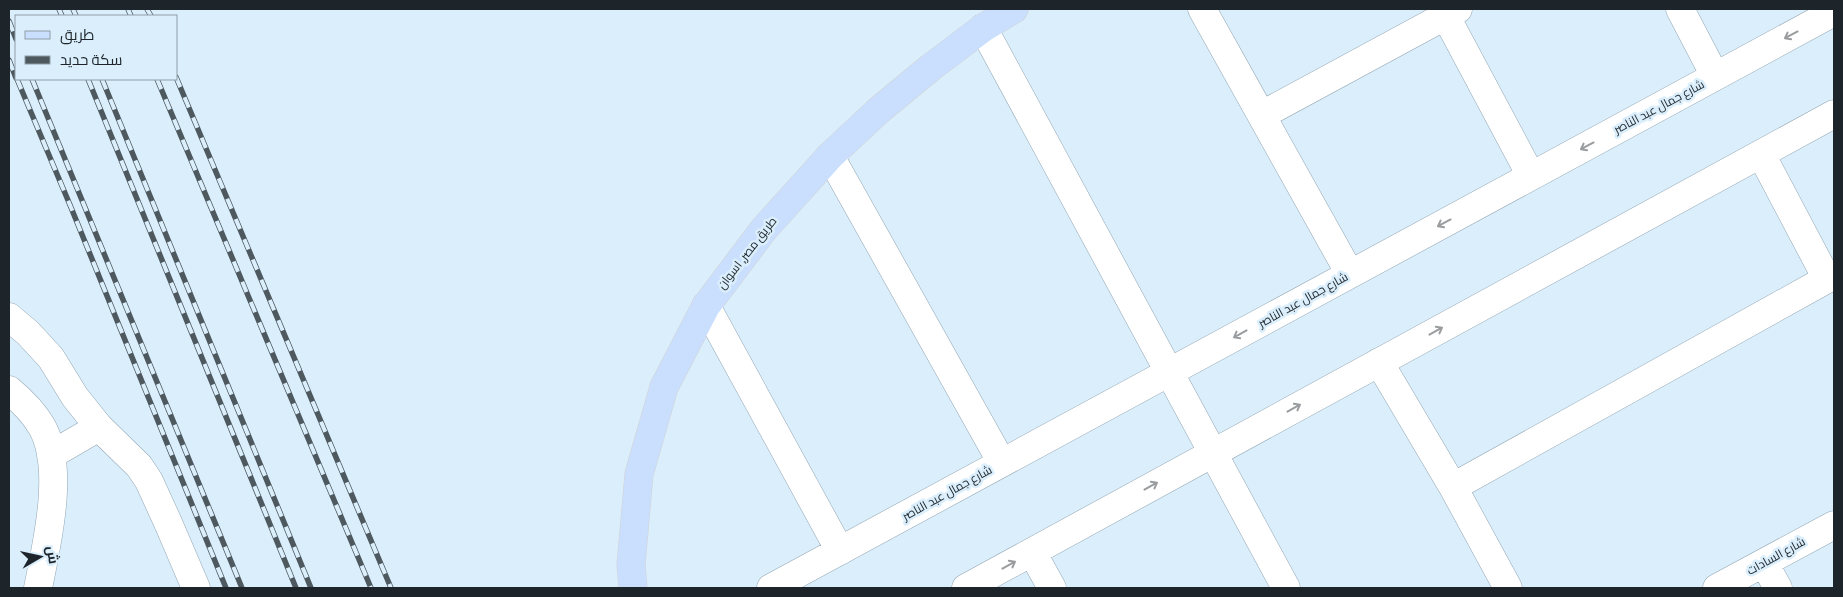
<svg xmlns="http://www.w3.org/2000/svg" width="1843" height="597" font-family="'Source Sans 3',Cairo,sans-serif">
<style>
.lines{fill:none;stroke-linecap:round;stroke-linejoin:round}
.minor-casing{stroke:#93a6b3;stroke-width:29}
.primary-casing{stroke:#d2d3d4;stroke-width:29}
.minor{stroke:#fff;stroke-width:28}
.primary{stroke:#cadefd;stroke-width:28}
.rail-casing{stroke:#4e585f;stroke-width:5.5}
.rail{stroke:#daeefc;stroke-width:4;stroke-dasharray:11;stroke-linecap:butt}
.oneway{stroke:#9a9d9f}
.labels{text-anchor:middle;stroke-width:5;stroke-linejoin:round;paint-order:stroke}
.street-label{font-size:12px;fill:#1e252a;stroke:#daeefc}
</style>
<rect width="100%" height="100%" fill="#daeefc"/>
<g class="lines">
<g class="minor-casing">
<path id="minor" d="M 1202,9 L 1350,274
M 1442,9 L 1531,176
M 1680,9 L 1715,76
M 983,28 L 1286,588
M 1262,115 L 1458,9
M 830,156 L 1002,463
M 706,306 L 840,551
M 9,317 L 28,333 L 51,358 L 75,397 L 99,427 L 139,466 L 149,481 L 169,525 L 196,588
M 1379,362 L 1453,487 L 1508,588
M 9,390 C 21,400 34,413 42,427 C 65,468 47,543 38,588
M 51,455 L 99,427
M 1453,487 L 1827,279 L 1761,154
M 1032,552 L 1052,588
M 1764,563 L 1778,588
M 771,588 L 1834,12
M 966,588 L 1834,114
M 1717,588 L 1834,525"/>
</g>
<g class="primary-casing">
<path id="primary" d="M 633,588 L 631,565 L 639,474 L 664,387 L 706,306 L 764,229 L 830,156 L 878,111 L 930,68 L 983,28 L 1014,9"/>
</g>
<use href="#minor" class="minor"/>
<use href="#primary" class="primary"/>
<g class="rail-casing">
<path id="rail" d="M 59,9 L 62,16
M 73,9 L 76,16
M 128,9 L 131,16
M 147,9 L 151,16
M 9,21 L 16,39
M 9,60 L 16,78
M 176,77 L 391,588
M 17,79 L 70,205 L 226,588
M 32,79 L 242,588
M 88,79 L 296,588
M 102,79 L 311,588
M 157,79 L 371,588"/>
</g>
<use href="#rail" class="rail"/>
</g>
<defs><path id="oneway-shaft" d="M-6 0H5M1.5-3L5.5 0L1.5 3" fill="none" stroke-width="1.6" stroke-linecap="round" stroke-linejoin="round" transform="scale(1.25)"/></defs>
<g class="oneway">
<use href="#oneway-shaft" transform="translate(1791 35) rotate(152)"/>
<use href="#oneway-shaft" transform="translate(1587 146) rotate(152)"/>
<use href="#oneway-shaft" transform="translate(1444 223) rotate(152)"/>
<use href="#oneway-shaft" transform="translate(1436 331) rotate(-29)"/>
<use href="#oneway-shaft" transform="translate(1240 334) rotate(151)"/>
<use href="#oneway-shaft" transform="translate(1294 408) rotate(-29)"/>
<use href="#oneway-shaft" transform="translate(1151 486) rotate(-29)"/>
<use href="#oneway-shaft" transform="translate(1009 565) rotate(-29)"/>
</g>
<g class="labels">
<g class="street-label">
<text transform="translate(1659 107) rotate(-28)" y="4">شارع جمال عبد الناصر</text>
<text transform="translate(747 253) rotate(-52)" y="4">طريق مصر, اسوان</text>
<text transform="translate(1303 300) rotate(-29)" y="4">شارع جمال عبد الناصر</text>
<text transform="translate(947 493) rotate(-29)" y="4">شارع جمال عبد الناصر</text>
<text transform="translate(1776 556) rotate(-29)" y="4">شارع السادات</text>
</g>
</g>
<rect width="1843" height="597" fill="none" stroke="#1e252a" stroke-width="20"/>
<rect x="15" y="15" width="162" height="65" fill="#daeefc" stroke="#8f9ea8"/>
<rect x="25" y="31" width="25" height="8" fill="#cadefd" stroke="#8f9ea8"/>
<text x="60" y="40" font-size="15" fill="#1e252a">طريق</text>
<rect x="25" y="56" width="25" height="8" fill="#4e585f" stroke="#8f9ea8"/>
<text x="60" y="65" font-size="15" fill="#1e252a">سكة حديد</text>
<g transform="translate(40 557) rotate(81)" stroke="#daeefc" stroke-width="4" paint-order="stroke">
<path d="M0-4L9 19L0 12L-9 19Z" fill="#1e252a"/>
<text y="-8" font-size="14" font-weight="bold" text-anchor="middle" fill="#1e252a">ش</text>
</g>
</svg>
